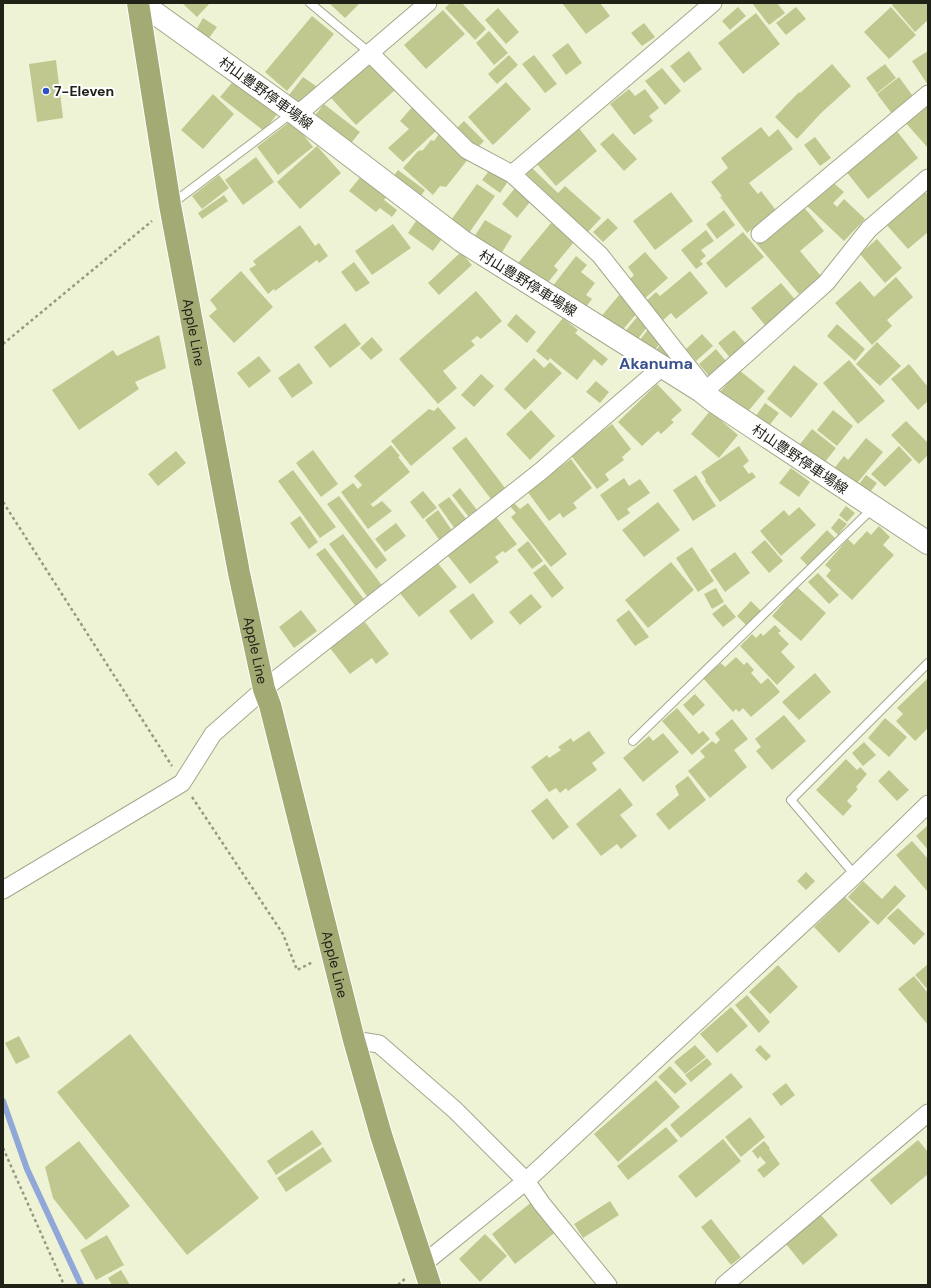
<svg xmlns="http://www.w3.org/2000/svg" width="931" height="1288" font-family="'DM Sans','Noto Sans JP',sans-serif">
<style>
.lines{fill:none;stroke-linecap:round;stroke-linejoin:round}
.stream{stroke:#91a7d8;stroke-width:6}
.building{fill:#c0c88f}
.service-casing{stroke:#a4a88c;stroke-width:10}
.minor-casing{stroke:#a4a88c;stroke-width:19}
.secondary-casing{stroke:#a4a88c;stroke-width:24}
.trunk-casing{stroke:#fff;stroke-width:24}
.path{stroke:#969984;stroke-width:2.5;stroke-dasharray:3 3;stroke-linecap:butt}
.service{stroke:#fff;stroke-width:8}
.minor{stroke:#fff;stroke-width:17}
.secondary{stroke:#fff;stroke-width:22}
.trunk{stroke:#a4aa73;stroke-width:22}
.poi-dot{fill:#2c52c2;stroke:#fff;stroke-width:1.5}
.labels{text-anchor:middle;stroke-width:4;stroke-linejoin:round;paint-order:stroke}
.poi-label{font-size:14px;font-weight:bold;fill:#202117;stroke:#fff;text-anchor:start}
.street-label{font-size:14px;fill:#202117;stroke:#fff}
.quarter-label{font-size:16px;font-weight:bold;fill:#3a528c;stroke:#fff}
</style>
<rect width="100%" height="100%" fill="#eef3d6"/>
<g class="lines">
<path class="stream" d="M 3,1101 L 27,1169 L 81,1285"/>
</g>
<path class="building" d="M 182,3 L 210,3 L 197,17 Z
M 329,3 L 360,3 L 345,18 Z
M 450,3 L 462,3 L 486,29 L 475,40 L 445,8 Z
M 562,3 L 600,3 L 610,16 L 586,34 Z
M 752,3 L 777,3 L 785,13 L 769,25 Z
M 894,3 L 928,3 L 928,20 L 915,32 L 892,5 Z
M 738,7 L 746,16 L 730,30 L 722,21 Z
M 796,7 L 806,19 L 786,35 L 776,23 Z
M 891,7 L 916,35 L 889,59 L 864,32 Z
M 498,8 L 519,32 L 506,44 L 485,20 Z
M 443,10 L 465,34 L 426,69 L 404,45 Z
M 756,13 L 780,44 L 743,74 L 718,43 Z
M 312,16 L 334,34 L 287,91 L 265,72 Z
M 203,18 L 217,27 L 209,38 L 196,30 Z
M 644,23 L 655,37 L 642,46 L 631,33 Z
M 489,31 L 508,53 L 494,65 L 476,43 Z
M 568,43 L 582,63 L 566,75 L 552,55 Z
M 689,51 L 702,69 L 684,83 L 670,66 Z
M 928,51 L 928,85 L 912,61 Z
M 509,55 L 518,65 L 497,84 L 488,74 Z
M 534,55 L 557,84 L 545,93 L 522,64 Z
M 56,60 L 63,118 L 37,122 L 29,64 Z
M 370,62 L 395,90 L 356,125 L 331,98 Z
M 832,64 L 851,86 L 821,113 L 797,139 L 775,117 L 799,92 L 800,93 Z
M 885,64 L 896,78 L 877,93 L 866,78 Z
M 662,68 L 681,91 L 665,105 L 645,81 Z
M 303,77 L 316,86 L 302,105 L 289,95 Z
M 899,77 L 915,99 L 893,115 L 877,94 Z
M 235,79 L 278,113 L 264,131 L 220,97 Z
M 506,82 L 531,109 L 493,145 L 468,117 Z
M 629,89 L 635,96 L 645,89 L 659,108 L 649,116 L 653,121 L 634,135 L 610,104 Z
M 213,94 L 234,114 L 203,149 L 181,130 Z
M 928,99 L 928,148 L 904,121 Z
M 324,104 L 360,132 L 348,147 L 312,119 Z
M 413,106 L 439,128 L 403,162 L 388,148 L 409,129 L 400,121 Z
M 292,120 L 313,147 L 278,175 L 257,147 Z
M 464,121 L 484,141 L 476,149 L 456,129 Z
M 578,127 L 597,151 L 556,186 L 536,163 Z
M 761,127 L 769,137 L 778,129 L 793,149 L 749,183 L 758,194 L 761,191 L 778,213 L 763,225 L 761,222 L 747,233 L 720,197 L 722,196 L 711,182 L 728,168 L 721,158 Z
M 896,130 L 918,158 L 868,199 L 845,170 Z
M 613,133 L 637,159 L 624,171 L 600,144 Z
M 439,134 L 469,158 L 446,187 L 440,186 L 433,195 L 403,168 L 418,151 L 423,150 L 431,140 L 434,141 Z
M 815,137 L 831,158 L 820,166 L 804,145 Z
M 317,146 L 341,173 L 300,209 L 277,182 Z
M 256,157 L 274,182 L 243,205 L 225,180 Z
M 531,167 L 558,193 L 565,186 L 601,218 L 588,232 L 525,173 Z
M 491,168 L 509,180 L 500,193 L 482,180 Z
M 398,170 L 425,190 L 418,200 L 391,180 Z
M 219,175 L 229,188 L 202,209 L 192,196 Z
M 362,175 L 387,196 L 384,200 L 397,210 L 392,217 L 380,208 L 376,212 L 349,191 Z
M 830,180 L 844,192 L 833,203 L 837,207 L 844,199 L 865,219 L 844,241 L 806,205 Z
M 477,184 L 495,196 L 469,233 L 451,220 Z
M 515,188 L 530,202 L 517,218 L 502,204 Z
M 922,188 L 928,195 L 928,232 L 908,249 L 884,222 Z
M 671,192 L 693,221 L 655,250 L 633,221 Z
M 224,195 L 228,201 L 202,219 L 198,213 Z
M 802,205 L 824,231 L 800,251 L 821,276 L 799,294 L 756,243 Z
M 724,210 L 735,225 L 717,239 L 706,224 Z
M 418,218 L 444,236 L 433,251 L 408,233 Z
M 608,218 L 618,228 L 603,242 L 593,232 Z
M 485,220 L 512,236 L 501,254 L 474,237 Z
M 551,223 L 574,242 L 554,266 L 558,270 L 545,286 L 518,263 Z
M 393,224 L 411,248 L 372,275 L 355,251 Z
M 300,225 L 315,246 L 319,243 L 328,256 L 319,263 L 317,260 L 275,291 L 274,289 L 268,294 L 249,269 L 256,265 L 253,261 Z
M 706,230 L 714,241 L 701,250 L 706,256 L 700,261 L 703,264 L 696,269 L 681,250 Z
M 743,232 L 764,257 L 726,288 L 706,263 Z
M 877,239 L 902,268 L 885,283 L 860,254 Z
M 461,252 L 472,265 L 439,295 L 428,283 Z
M 645,252 L 668,278 L 644,299 L 628,281 L 634,275 L 628,267 Z
M 576,256 L 587,265 L 581,272 L 595,283 L 586,295 L 592,299 L 583,311 L 552,287 Z
M 354,262 L 370,283 L 356,292 L 341,272 Z
M 241,271 L 273,307 L 234,343 L 209,316 L 217,309 L 210,300 Z
M 690,271 L 708,293 L 676,319 L 671,313 L 660,323 L 644,303 L 656,292 L 660,296 Z
M 896,277 L 913,297 L 887,320 L 892,326 L 872,345 L 835,303 L 860,281 L 874,297 Z
M 781,283 L 798,303 L 768,329 L 751,308 Z
M 476,291 L 502,321 L 481,339 L 477,336 L 471,341 L 475,345 L 443,371 L 457,388 L 438,404 L 399,359 Z
M 620,294 L 639,311 L 618,335 L 599,319 Z
M 516,314 L 536,332 L 527,343 L 507,325 Z
M 637,317 L 648,326 L 634,344 L 623,334 Z
M 563,318 L 578,330 L 575,333 L 608,359 L 602,366 L 594,359 L 577,380 L 550,358 L 548,361 L 536,351 Z
M 345,323 L 361,344 L 330,368 L 314,347 Z
M 837,324 L 865,349 L 855,361 L 827,336 Z
M 649,328 L 661,342 L 652,354 L 636,345 Z
M 734,330 L 747,345 L 731,359 L 718,343 Z
M 702,334 L 713,346 L 696,361 L 686,349 Z
M 159,335 L 166,368 L 135,382 L 139,389 L 79,430 L 52,390 L 113,350 L 117,356 Z
M 372,337 L 383,350 L 371,360 L 360,348 Z
M 877,342 L 901,366 L 880,386 L 856,364 Z
M 662,343 L 683,367 L 652,355 Z
M 716,349 L 726,361 L 709,376 L 699,364 Z
M 259,356 L 271,371 L 249,388 L 237,373 Z
M 534,358 L 544,368 L 550,362 L 562,373 L 525,410 L 504,389 Z
M 849,360 L 885,401 L 858,424 L 823,383 Z
M 299,363 L 313,383 L 292,398 L 278,378 Z
M 909,364 L 928,387 L 928,401 L 918,410 L 891,379 Z
M 794,365 L 818,384 L 791,418 L 767,399 Z
M 739,370 L 765,391 L 745,415 L 719,393 Z
M 481,374 L 494,386 L 474,407 L 461,395 Z
M 596,381 L 609,392 L 600,403 L 586,392 Z
M 657,384 L 682,410 L 671,420 L 674,422 L 661,434 L 658,431 L 642,446 L 618,422 Z
M 765,403 L 779,413 L 768,427 L 755,417 Z
M 438,407 L 456,428 L 411,466 L 391,441 L 429,409 L 434,411 Z
M 531,410 L 555,436 L 530,460 L 506,434 Z
M 833,410 L 853,426 L 837,446 L 817,430 Z
M 710,411 L 738,435 L 719,458 L 691,434 Z
M 906,421 L 928,443 L 928,455 L 919,464 L 891,435 Z
M 612,424 L 631,449 L 622,457 L 624,460 L 605,474 L 609,480 L 597,489 L 569,453 L 588,439 L 589,441 Z
M 812,429 L 836,448 L 821,467 L 797,448 Z
M 466,437 L 505,488 L 491,499 L 452,448 Z
M 866,438 L 883,452 L 853,488 L 832,471 L 844,456 L 848,460 Z
M 391,445 L 400,456 L 398,457 L 410,472 L 371,504 L 366,498 L 373,507 L 382,501 L 392,511 L 368,529 L 341,492 L 353,483 L 358,489 L 362,485 L 354,476 Z
M 739,446 L 749,461 L 743,466 L 749,474 L 752,472 L 756,477 L 720,502 L 705,481 L 706,480 L 701,472 Z
M 899,446 L 912,460 L 885,487 L 871,474 Z
M 313,450 L 338,484 L 321,497 L 296,463 Z
M 176,451 L 186,463 L 158,486 L 148,474 Z
M 571,459 L 592,488 L 573,503 L 577,508 L 563,518 L 560,513 L 549,521 L 527,491 Z
M 791,468 L 810,482 L 799,497 L 779,483 Z
M 293,470 L 336,527 L 320,538 L 278,481 Z
M 696,475 L 716,506 L 693,521 L 673,490 Z
M 866,475 L 877,483 L 867,496 L 856,488 Z
M 624,478 L 629,486 L 640,479 L 650,493 L 627,509 L 630,513 L 618,521 L 600,495 Z
M 460,488 L 477,510 L 468,516 L 452,495 Z
M 423,491 L 437,508 L 423,519 L 410,502 Z
M 339,496 L 387,560 L 376,569 L 327,504 Z
M 449,497 L 467,520 L 455,529 L 438,505 Z
M 658,502 L 680,530 L 644,557 L 622,530 Z
M 514,503 L 520,509 L 528,503 L 567,554 L 551,567 L 511,517 L 516,513 L 510,506 Z
M 846,506 L 855,513 L 847,522 L 839,515 Z
M 799,507 L 816,525 L 781,556 L 760,531 L 784,510 L 789,516 Z
M 438,510 L 453,532 L 440,541 L 425,520 Z
M 493,513 L 517,544 L 505,553 L 503,551 L 495,557 L 499,562 L 470,584 L 444,551 Z
M 300,516 L 318,542 L 309,549 L 290,523 Z
M 839,518 L 847,524 L 838,535 L 831,528 Z
M 396,523 L 406,536 L 385,552 L 375,539 Z
M 879,526 L 890,537 L 883,545 L 894,555 L 852,600 L 826,576 L 831,570 L 825,565 L 848,539 L 854,545 L 867,531 L 871,535 Z
M 827,530 L 835,538 L 808,566 L 800,558 Z
M 343,534 L 384,588 L 369,599 L 329,544 Z
M 765,540 L 783,561 L 769,573 L 751,552 Z
M 528,541 L 543,561 L 532,569 L 517,550 Z
M 692,547 L 714,581 L 698,592 L 676,558 Z
M 325,548 L 366,602 L 357,608 L 316,554 Z
M 735,552 L 750,573 L 725,592 L 710,570 Z
M 437,562 L 457,587 L 419,617 L 399,592 Z
M 671,562 L 694,590 L 648,628 L 625,600 Z
M 545,564 L 564,588 L 552,598 L 533,573 Z
M 818,573 L 839,595 L 829,604 L 808,582 Z
M 797,587 L 826,613 L 801,641 L 772,616 Z
M 716,588 L 724,602 L 712,609 L 704,594 Z
M 473,593 L 494,622 L 471,640 L 449,611 Z
M 531,594 L 542,607 L 520,625 L 509,612 Z
M 751,601 L 762,612 L 747,626 L 737,616 Z
M 725,604 L 736,617 L 723,627 L 712,614 Z
M 301,610 L 317,631 L 294,648 L 279,627 Z
M 629,610 L 649,637 L 635,646 L 616,620 Z
M 365,622 L 389,654 L 376,664 L 372,658 L 350,674 L 330,648 Z
M 775,625 L 781,631 L 778,633 L 789,644 L 781,652 L 795,667 L 777,685 L 740,646 L 752,634 L 756,638 L 761,633 L 763,636 Z
M 736,657 L 744,665 L 747,662 L 754,670 L 751,673 L 761,684 L 768,678 L 780,692 L 751,717 L 743,708 L 739,712 L 736,709 L 733,712 L 703,678 L 721,663 L 725,667 Z
M 815,673 L 831,692 L 799,720 L 782,702 Z
M 928,678 L 928,728 L 915,741 L 896,721 L 903,714 L 897,708 Z
M 695,694 L 705,705 L 693,716 L 683,705 Z
M 677,708 L 699,734 L 703,731 L 710,739 L 692,755 L 662,721 Z
M 784,715 L 806,741 L 772,770 L 756,751 L 761,747 L 755,739 Z
M 885,718 L 907,737 L 889,757 L 868,738 Z
M 732,719 L 748,739 L 734,750 L 747,767 L 710,798 L 688,771 L 705,757 L 700,751 L 712,741 L 716,744 L 720,740 L 715,733 Z
M 589,731 L 605,753 L 592,763 L 597,770 L 568,791 L 566,788 L 560,793 L 556,788 L 549,792 L 531,767 L 547,755 L 549,758 L 561,750 L 558,747 L 571,738 L 573,742 Z
M 663,733 L 679,752 L 643,782 L 623,758 L 649,736 L 653,741 Z
M 864,742 L 876,755 L 863,766 L 852,753 Z
M 846,759 L 857,770 L 860,767 L 867,774 L 856,787 L 858,789 L 847,801 L 852,806 L 843,816 L 816,790 Z
M 889,770 L 909,790 L 897,801 L 878,781 Z
M 688,776 L 706,800 L 669,830 L 656,814 L 679,795 L 675,786 Z
M 620,788 L 633,805 L 620,815 L 637,836 L 621,849 L 617,844 L 601,856 L 576,824 Z
M 547,798 L 569,827 L 553,840 L 531,811 Z
M 928,825 L 928,850 L 916,836 Z
M 912,841 L 928,859 L 928,892 L 896,855 Z
M 806,872 L 815,881 L 806,890 L 797,881 Z
M 863,881 L 882,899 L 895,885 L 906,896 L 878,925 L 848,897 Z
M 845,897 L 870,922 L 839,953 L 814,927 Z
M 898,908 L 925,934 L 914,945 L 887,918 Z
M 928,964 L 928,990 L 915,975 Z
M 778,965 L 798,987 L 770,1014 L 749,992 Z
M 914,976 L 928,993 L 928,1025 L 898,989 Z
M 747,995 L 770,1022 L 759,1033 L 735,1005 Z
M 731,1007 L 748,1026 L 717,1053 L 700,1034 Z
M 130,1034 L 259,1198 L 187,1255 L 57,1092 Z
M 19,1036 L 30,1057 L 16,1064 L 5,1043 Z
M 695,1045 L 706,1057 L 685,1074 L 674,1062 Z
M 760,1045 L 771,1056 L 766,1061 L 755,1050 Z
M 707,1058 L 712,1064 L 691,1082 L 685,1075 Z
M 670,1066 L 687,1084 L 675,1094 L 658,1077 Z
M 731,1073 L 743,1087 L 681,1138 L 670,1125 Z
M 656,1080 L 680,1107 L 618,1162 L 594,1134 Z
M 786,1083 L 795,1095 L 781,1106 L 772,1094 Z
M 750,1117 L 765,1137 L 741,1157 L 725,1137 Z
M 666,1127 L 678,1141 L 628,1180 L 617,1166 Z
M 312,1130 L 322,1144 L 276,1175 L 267,1161 Z
M 723,1139 L 741,1161 L 696,1198 L 678,1176 Z
M 918,1140 L 928,1152 L 928,1174 L 891,1205 L 870,1180 Z
M 79,1141 L 130,1206 L 86,1240 L 53,1198 L 45,1167 Z
M 764,1141 L 770,1148 L 769,1149 L 780,1164 L 764,1178 L 757,1170 L 766,1163 L 760,1156 L 758,1159 L 752,1151 Z
M 323,1147 L 332,1161 L 286,1192 L 277,1178 Z
M 533,1201 L 557,1231 L 515,1264 L 492,1234 Z
M 610,1201 L 619,1215 L 583,1238 L 574,1224 Z
M 821,1215 L 838,1235 L 803,1265 L 786,1244 Z
M 711,1219 L 741,1257 L 731,1265 L 701,1227 Z
M 485,1234 L 507,1256 L 480,1282 L 459,1259 Z
M 107,1235 L 124,1265 L 96,1280 L 80,1250 Z
M 121,1270 L 130,1285 L 112,1285 L 108,1278 Z"/>
<g class="lines">
<g class="service-casing">
<path id="service" d="M 310,3 L 370,53
M 173,203 L 292,113
M 633,741 L 873,508
M 855,875 L 791,800 L 928,663"/>
</g>
<g class="minor-casing">
<path id="minor" d="M 370,53 L 467,150 L 512,174 L 600,255 L 708,392
M 297,115 L 428,3
M 512,174 L 713,3
M 760,234 L 928,94
M 706,390 L 826,283 L 869,229 L 928,178
M 3,890 L 182,783 L 213,734 L 264,689 L 541,471 L 662,367
M 354,1040 L 379,1044 L 455,1110 L 526,1181 L 542,1204 L 608,1285
M 423,1264 L 526,1181 L 855,875 L 928,804
M 724,1285 L 928,1113"/>
</g>
<g class="secondary-casing">
<path id="secondary" d="M 141,3 L 293,112 L 462,241 L 701,391 L 715,402 L 928,543"/>
</g>
<g class="trunk-casing">
<g id="trunk">
<path id="s1" d="M 138,3 L 170,205 L 239,573 L 264,689 L 270,705 L 354,1040 L 381,1135 L 430,1285"/>
</g>
</g>
<path class="path" d="M 3,344 L 152,221
M 3,502 L 172,766
M 192,797 L 283,934 L 297,970 L 313,962
M 3,1148 L 64,1285
M 398,1285 L 407,1277"/>
<use href="#service" class="service"/>
<use href="#minor" class="minor"/>
<use href="#secondary" class="secondary"/>
<use href="#trunk" class="trunk"/>
</g>
<circle class="poi-dot" cx="46" cy="91" r="4"/>
<g class="labels">
<g class="poi-label">
<text x="54" y="96">7-Eleven</text>
</g>
<g class="street-label">
<text transform="translate(266 93) rotate(36)" y="5">村山豊野停車場線</text>
<text transform="translate(528 283) rotate(32)" y="5">村山豊野停車場線</text>
<text dy="5" stroke="none"><textPath href="#s1" startOffset="334">Apple Line</textPath></text>
<text transform="translate(800 459) rotate(34)" y="5">村山豊野停車場線</text>
<text dy="5" stroke="none"><textPath href="#s1" startOffset="658">Apple Line</textPath></text>
<text dy="5" stroke="none"><textPath href="#s1" startOffset="982">Apple Line</textPath></text>
</g>
<g class="quarter-label">
<text x="656" y="369">Akanuma</text>
</g>
</g>
<rect width="931" height="1288" fill="none" stroke="#202117" stroke-width="8"/>
</svg>
